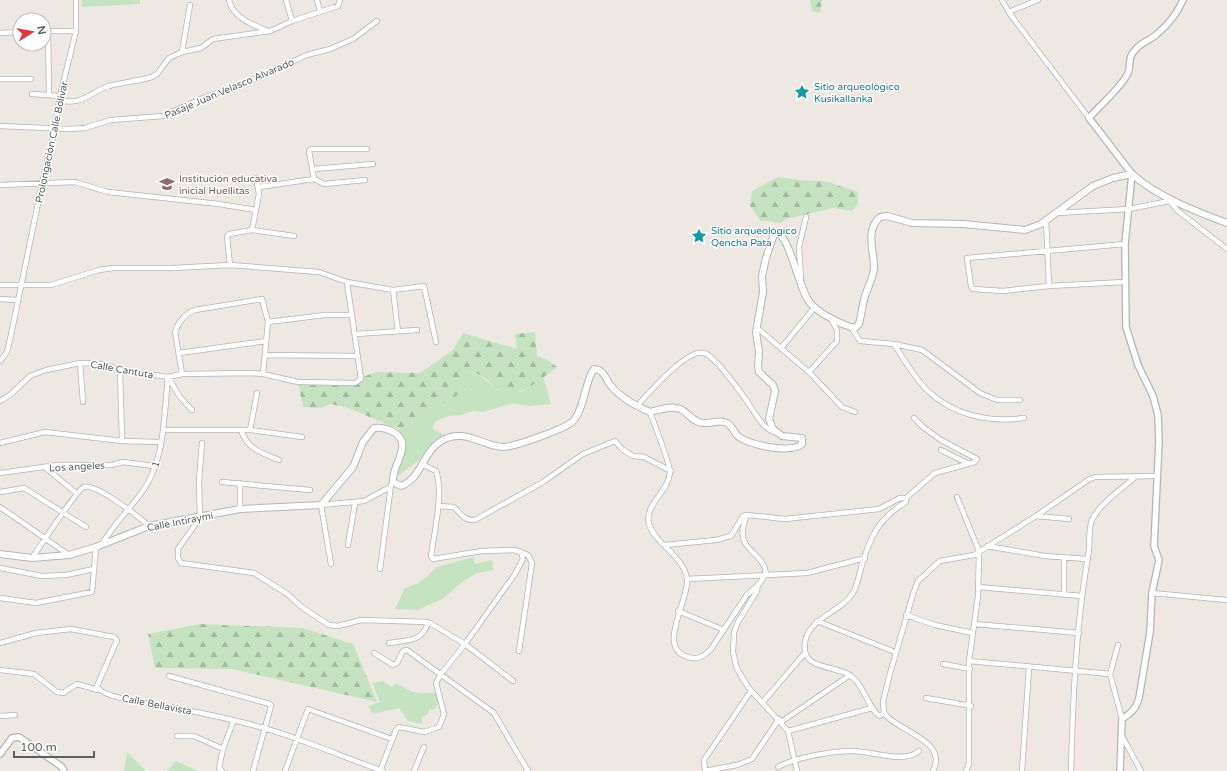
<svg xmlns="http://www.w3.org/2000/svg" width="1227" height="771" font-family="'Varela Round',sans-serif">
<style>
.grass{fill:#c5e3c0}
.forest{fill:url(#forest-firs)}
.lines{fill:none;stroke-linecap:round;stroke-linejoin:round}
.minor-casing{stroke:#b0b4b7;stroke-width:6}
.tertiary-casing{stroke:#b0b4b7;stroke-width:8}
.secondary-casing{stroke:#b2b6b9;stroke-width:8}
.minor{stroke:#fff;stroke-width:4.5}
.tertiary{stroke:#fff;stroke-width:5.5}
.secondary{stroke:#fff;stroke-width:6}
.labels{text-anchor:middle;stroke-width:3;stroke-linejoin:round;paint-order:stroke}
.culture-label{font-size:10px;fill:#0d838f;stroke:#fff;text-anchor:start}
.street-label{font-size:10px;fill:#5b5f62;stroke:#fff}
.education-label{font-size:10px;fill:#785e54;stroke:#fff;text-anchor:start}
</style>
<defs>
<pattern id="forest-firs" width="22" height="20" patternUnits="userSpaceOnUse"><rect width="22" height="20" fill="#c5e3c0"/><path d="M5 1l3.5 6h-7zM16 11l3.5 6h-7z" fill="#a3bb9f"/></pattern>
</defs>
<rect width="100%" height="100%" fill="#ede9e2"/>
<path class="grass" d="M 82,0 L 140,0 L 140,4 L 82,7 Z
M 461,369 C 477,373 487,379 498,391 L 521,392 L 543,377 L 551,404 L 529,406 L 513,403 L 483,412 L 473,411 L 461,415 L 449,416 L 436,421 L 432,428 L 447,437 L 433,442 L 419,460 L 398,476 L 398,468 L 405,445 L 398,429 L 407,426 L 419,412 L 449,401 Z
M 473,557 L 475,564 L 492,560 L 493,570 L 477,573 L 462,582 L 444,598 L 418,610 L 395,609 L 405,588 L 419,583 L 437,567 Z
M 383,681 L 392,687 L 396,683 C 404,687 409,691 418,693 C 424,694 432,691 438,694 L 439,703 L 434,710 L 429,709 L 428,714 L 422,717 L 422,724 L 408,721 L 399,708 L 377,713 L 372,713 L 368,706 L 380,702 L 372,683 Z
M 127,752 L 146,771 L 124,771 Z
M 176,761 L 198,771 L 167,771 Z"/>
<path class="forest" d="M 810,0 L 822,0 L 820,13 L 812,11 Z
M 778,177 L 799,180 L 825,181 L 858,192 L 858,204 L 852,211 L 833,208 L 786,219 L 780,223 L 771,221 L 761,221 L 750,206 L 752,191 Z
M 535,332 L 537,356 L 546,359 L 557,367 C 544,377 514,403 498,390 C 494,388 492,384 489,381 C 481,374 472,372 461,369 L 465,389 L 449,401 L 419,412 L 407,426 L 398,429 L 346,407 L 330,404 L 321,408 L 303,407 L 298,382 L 350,382 L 376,372 L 420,373 L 453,350 L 463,333 L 517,349 L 515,334 Z
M 200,624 L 303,628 L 353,644 L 377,702 L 232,669 L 155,668 L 148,634 Z"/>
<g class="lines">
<g class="minor-casing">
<path id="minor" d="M 229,0 C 233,18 253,25 268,31
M 286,0 L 292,21
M 317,0 L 320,11
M 1002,0 L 1010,14 L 1089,118
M 1010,14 L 1011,11 L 1038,0
M 48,30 L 49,95
M 44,31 L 76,31
M 0,33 L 20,32
M 182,52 L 190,5
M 0,79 L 31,79
M 32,94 L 60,96
M 60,100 C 83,106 90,92 109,86 C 124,82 138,81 152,77 L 157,74 L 169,58 L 182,52 L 201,48 L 213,39 L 270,31 L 292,21 L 338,6 L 340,0
M 0,126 L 69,129 L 85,128 L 111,120 L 163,116 L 203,98 L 250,81 L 307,55 L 330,49 L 353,39 L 377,21
M 313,169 L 373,164
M 314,179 L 324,184 L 365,180
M 0,185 L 75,182 L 108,192 L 219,204 L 256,210
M 259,187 L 314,179 L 309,151 L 311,149 L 367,149
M 1168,199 L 1178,211 L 1227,249
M 1056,213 L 1129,209 L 1169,201
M 1046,219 L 1049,286
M 252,230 L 294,236
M 230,265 L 227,237 L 229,234 L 252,230 L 259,194 L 256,178
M 801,278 L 799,247 L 806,217
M 1124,282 L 1049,286 L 1003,291 L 973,289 L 971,286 L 967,258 L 1125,244
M 0,285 L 51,285 L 99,270 L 113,268 L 173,268 L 230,265 L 319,272 L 347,282 L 393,290 L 424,286 L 436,342
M 393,290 L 398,331
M 0,299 L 17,300
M 268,322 L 325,315 L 352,315
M 756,327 L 809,372 L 842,407 L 855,412
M 851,327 L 860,341 L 894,344 L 922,350 L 980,393 L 997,400 L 1020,400
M 355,334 L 417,330
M 894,344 C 903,358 914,377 926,389 C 952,415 989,423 1024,418
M 781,348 L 815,307
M 179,353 L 266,341
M 265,355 L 358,356
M 0,361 L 7,352 L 11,335 L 42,184 L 54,133 L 60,96 L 76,31 L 76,0
M 80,363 L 83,402
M 120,370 L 122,441
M 809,372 L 837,341 L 837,330 L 831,319
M 263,374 L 298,382 L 355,383 L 361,379 L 347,282
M 168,377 L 180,397 L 192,410
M 0,401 L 10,395 L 30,376 L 46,370 L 80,363 L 102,364 L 120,370 L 168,377 L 182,374 L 251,373 L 263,374 L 268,322 L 262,299 L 195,310 C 186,313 178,322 175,332 L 182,374
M 637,406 C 648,394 687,348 704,353 C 715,356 743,395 750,406 C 758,417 763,429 777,433
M 650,412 C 653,420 671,468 670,472 C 669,492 644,504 649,524 C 655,544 684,556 687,579 C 690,600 652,653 693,658 C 701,659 706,654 711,649 L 746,596 L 760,583 L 766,573 C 762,548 731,552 747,515 L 785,519 L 879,509 L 900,498 L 906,498 L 906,502 C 878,519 870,537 861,568 C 859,576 857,586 853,593 C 839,615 801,619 805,651 C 807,668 836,667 848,674 C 864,683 869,711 880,716 L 884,713 L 883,702 L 889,677 L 913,594 L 918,581 L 940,561 L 974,555 L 1036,516 L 1088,480 L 1095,477 L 1156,476
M 163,430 L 250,430 L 302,437
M 241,430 C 247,449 262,453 279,460
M 250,430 L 257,393
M 0,443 L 45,432 L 122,441 L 161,442
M 202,443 L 199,481 L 200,518 L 178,549 L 178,558 L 181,563 L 254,573 L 286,593 L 303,608 L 329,625 L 338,626 L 361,620 L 428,622
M 941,450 L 967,463
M 46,468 L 76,493
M 0,473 L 58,465 L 112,465 L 123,462 L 154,466
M 222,482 L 310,490
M 0,492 L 24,488 L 86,527
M 957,497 L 979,551 L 978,596 L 969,661 L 969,764 L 966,771
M 906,498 L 935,473 L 975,462 L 977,459 L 941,440 L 923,427 L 914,418
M 438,506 L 454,507 C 462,515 463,520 475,520 L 543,482 L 583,454 L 615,441 L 622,449 L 633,456 L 644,457 L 671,471
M 0,507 L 69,555
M 240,509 L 240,483
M 1036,516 L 1069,519
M 102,544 C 113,525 129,510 142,492 C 165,461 164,415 168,377
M 348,545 L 355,503
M 665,545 L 716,540 L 731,536 L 743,516 L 747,515
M 987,546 L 1045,556 L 1087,559
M 1064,557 L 1064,595
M 32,558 C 40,547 77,489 84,487 C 96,483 139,517 149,526
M 331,564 L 321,505 L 364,501 L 390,487
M 0,568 L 42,576 L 66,575 L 94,569
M 380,569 L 391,485
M 687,579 L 807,573 L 865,558
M 758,584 L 757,591 L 738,622 L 734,632 L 733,652 L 737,669 L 748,687 L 788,731 L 797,771
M 979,587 L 1082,596
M 1152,593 L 1227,600
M 0,598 L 36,603 L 92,592 L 96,547
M 678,611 L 724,630
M 906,615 L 935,625 L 973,633
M 817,621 L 895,652
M 974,624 L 1079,633
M 0,643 L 36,633 L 71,629 L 114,637 L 117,640 L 97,686 C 101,700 171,706 186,710 C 222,717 263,726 297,739 C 326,749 354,761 383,771
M 389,643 C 408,640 423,642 428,622 L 465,644 L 513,681
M 519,651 L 532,563 L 528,555 L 521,552
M 374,653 L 393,665 L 397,663 L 403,651 L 407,650 L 494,713 L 528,771
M 969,661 L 1110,674 L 1122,719
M 943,664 L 970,669
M 0,670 L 34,674 L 57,692 L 63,693 L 77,684 L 98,690
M 1110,674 L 1118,645
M 169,676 L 270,704 L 271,706 L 253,771
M 926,698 L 971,706
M 762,703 L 805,653
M 884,713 C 896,731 949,740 933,771
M 0,716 L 15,715
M 781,722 L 850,675
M 788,731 L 872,708
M 177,736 L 194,736 L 223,749
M 1122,736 L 1141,771
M 778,767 C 796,757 833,751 853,751 C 872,751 904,764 919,751
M 222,771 L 219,768 L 223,749 L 233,722
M 285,771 L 308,709 L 392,739
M 380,771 L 396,730 L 399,727 L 424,732 L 439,727 L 444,714 L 436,683 L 441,674 L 465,644 L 515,574 L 523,559 L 521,552 L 514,550 L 482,551 L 433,559 L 431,556 C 434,533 444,493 436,471 L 422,464
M 414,771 L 424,747
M 705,771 L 737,765 L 752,759 L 779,719
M 705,771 L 704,760 L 751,691
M 1022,771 L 1029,667
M 1071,771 C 1073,697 1076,623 1089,550 C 1090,540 1088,530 1092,520 C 1100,503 1122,489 1135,477"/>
</g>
<g class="tertiary-casing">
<path id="tertiary" d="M 0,754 L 12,738 L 19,737 L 62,767 L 64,771
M 1120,771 L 1122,719 C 1131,713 1136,709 1139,698 L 1150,632 L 1152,593 L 1159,560 L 1154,546 L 1159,442 L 1158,415 L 1153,396 L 1138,365 L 1126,327 L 1125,244 L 1132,174 L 1089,118 C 1099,106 1122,87 1128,73 C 1132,64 1126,58 1137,48 C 1142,42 1151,40 1157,34 C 1169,24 1177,14 1183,0"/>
</g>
<g class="secondary-casing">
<path id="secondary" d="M 0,554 L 32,558 L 69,555 L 96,547 L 149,526 L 240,509 L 321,505 L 353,467 L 363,442 L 374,428 C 386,427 405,433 402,449 C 400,461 392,470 393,482 L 401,486 C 422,478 422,453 441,441 C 463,427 482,446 503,447 C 514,447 564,429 572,422 C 584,412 586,377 594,369 C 604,369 606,380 611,386 C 621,398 636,406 650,412 C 659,410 671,405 680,409 C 689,413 692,422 703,423 C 711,424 720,419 727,423 C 733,426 734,434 739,437 C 751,445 790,454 802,444 L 802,438 L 782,436 L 773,429 L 769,419 L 775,391 L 773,385 L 759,372 L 758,367 L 759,352 L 756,332 L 763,292 L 762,276 L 766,258 L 773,237 L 776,233 C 790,233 799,294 812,305 C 822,315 842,325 855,328 L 859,324 C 861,316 862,308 864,300 C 866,289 874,279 874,267 C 874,251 865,230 880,217 L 887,216 L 912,223 L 963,224 L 1025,230 L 1041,224 L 1093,186 L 1113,178 L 1132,174 C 1156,196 1197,212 1227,223"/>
</g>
<use href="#minor" class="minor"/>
<use href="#tertiary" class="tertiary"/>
<use href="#secondary" class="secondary"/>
</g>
<defs>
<g id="sight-bare" transform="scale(1.2)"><path d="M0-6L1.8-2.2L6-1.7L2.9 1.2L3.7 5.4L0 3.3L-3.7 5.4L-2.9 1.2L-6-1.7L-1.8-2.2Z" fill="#0f9aa8" stroke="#fff" stroke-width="2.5" paint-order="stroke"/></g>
<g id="school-bare" transform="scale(1.2)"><path d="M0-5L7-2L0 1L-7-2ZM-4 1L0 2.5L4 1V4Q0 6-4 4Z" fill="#8d6e63" stroke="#fff" stroke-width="2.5" paint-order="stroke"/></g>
</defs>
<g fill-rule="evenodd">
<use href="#sight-bare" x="802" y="92"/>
<use href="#school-bare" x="167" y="184"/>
<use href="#sight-bare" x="699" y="236"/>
</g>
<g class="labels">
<g class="culture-label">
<text x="814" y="90">Sitio arqueológico<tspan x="814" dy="12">Kusikallanka</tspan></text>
<text x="711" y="234">Sitio arqueológico<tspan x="711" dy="12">Qencha Pata</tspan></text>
</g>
<g class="street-label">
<text transform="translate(229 88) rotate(-23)" y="4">Pasaje Juan Velasco Alvarado</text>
<text transform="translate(51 142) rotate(-78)" y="4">Prolongación Calle Bolivar</text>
<text transform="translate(122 369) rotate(10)" y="4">Calle Cantuta</text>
<text transform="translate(155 464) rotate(-70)" y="4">1</text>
<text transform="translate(77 466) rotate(-3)" y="4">Los angeles</text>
<text transform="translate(180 521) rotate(-11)" y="4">Calle Intiraymi</text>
<text transform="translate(157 704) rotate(11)" y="4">Calle Bellavista</text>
</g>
<g class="education-label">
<text x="179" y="182">Institución educativa<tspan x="179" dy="12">inicial Huellitas</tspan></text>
</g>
</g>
<g transform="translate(32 32) rotate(79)"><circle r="19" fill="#ffffff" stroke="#bdbfc0"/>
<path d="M0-3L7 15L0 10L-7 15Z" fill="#de373f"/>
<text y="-6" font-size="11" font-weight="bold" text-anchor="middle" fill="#5b5f62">N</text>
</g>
<path d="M14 751v6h80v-6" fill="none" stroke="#5b5f62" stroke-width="2"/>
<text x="20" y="751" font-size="12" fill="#5b5f62" stroke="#ffffff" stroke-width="3" paint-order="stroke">100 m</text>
</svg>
